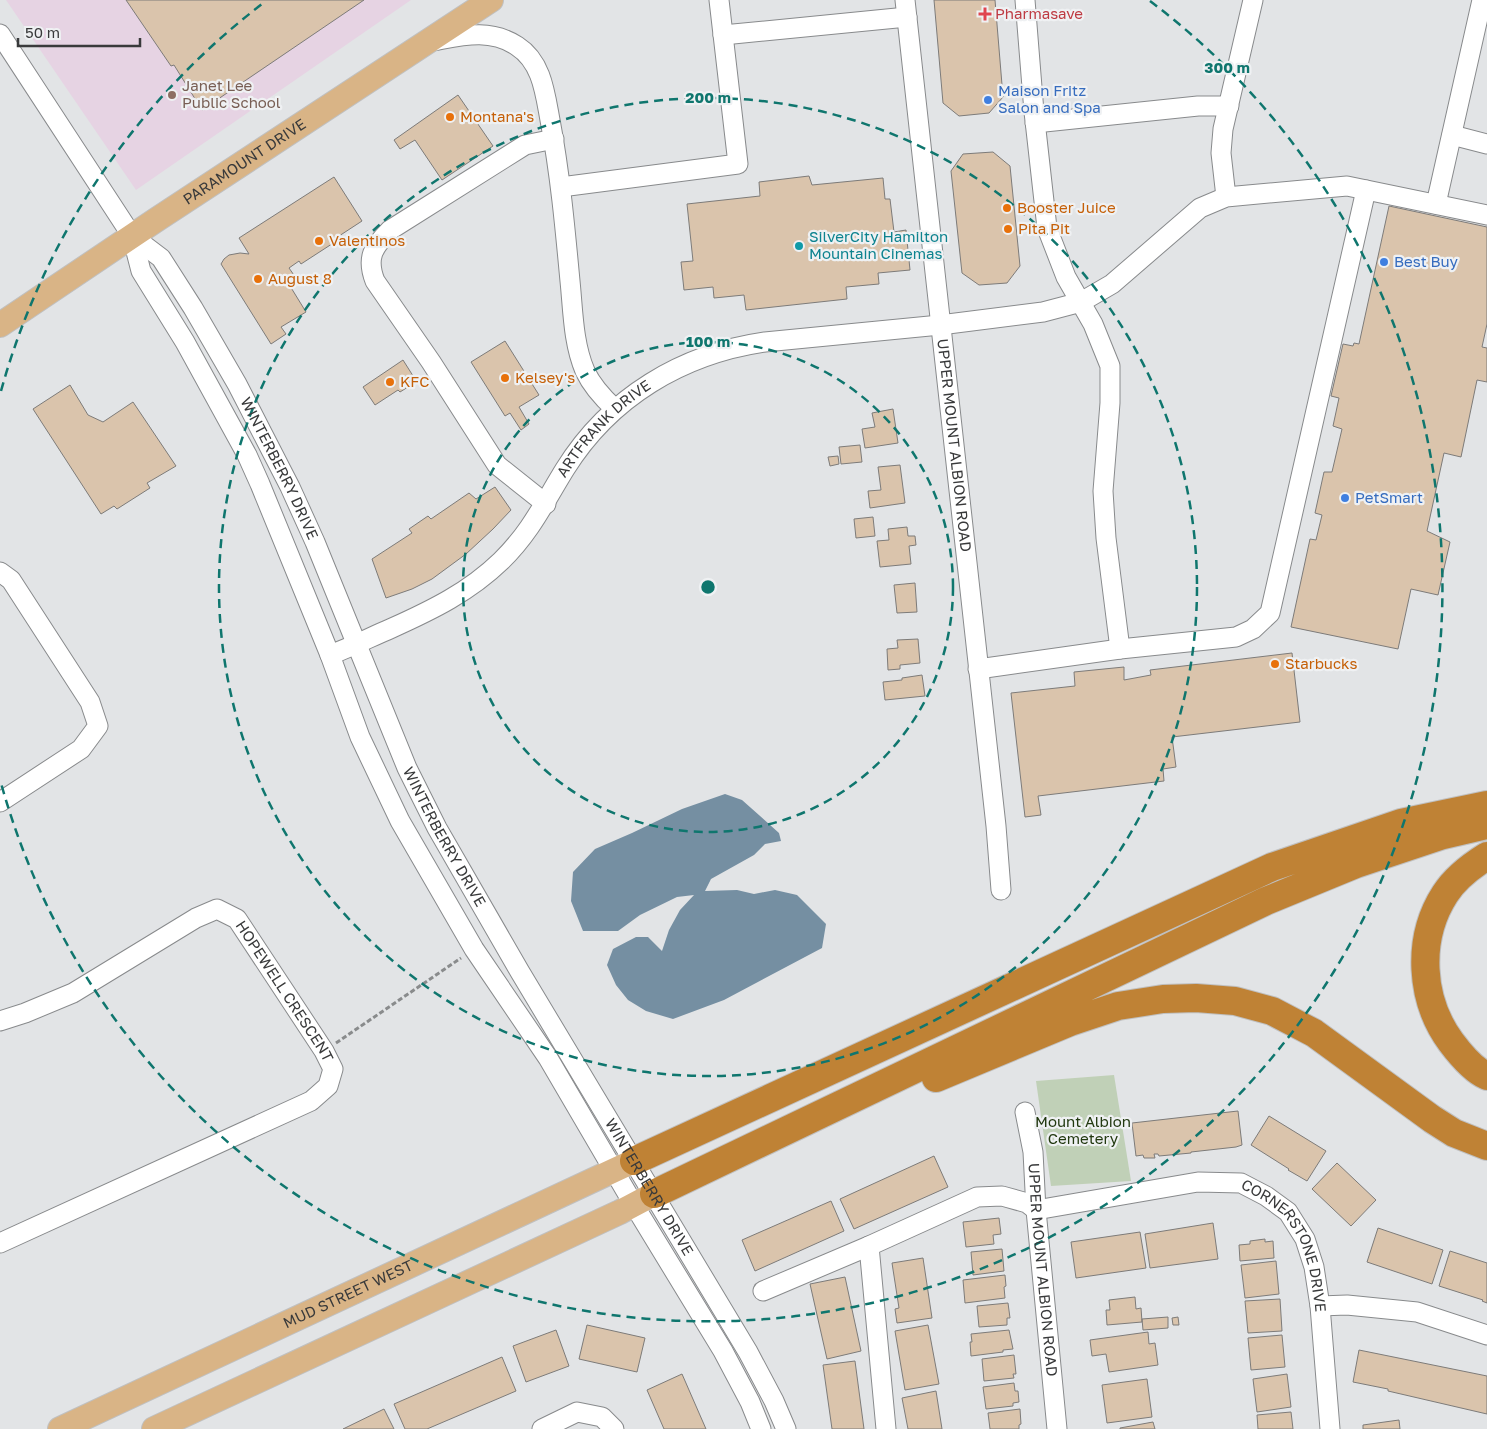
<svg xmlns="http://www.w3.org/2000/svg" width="1487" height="1429" font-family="'Golos Text',sans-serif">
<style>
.education{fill:#e6d3e3}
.green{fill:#c0d0b7}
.water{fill:#758fa2}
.building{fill:#dac4ac;stroke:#7d7b79}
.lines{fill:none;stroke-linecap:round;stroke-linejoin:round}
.minor-casing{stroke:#888a8c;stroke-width:21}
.major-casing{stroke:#c0c0c0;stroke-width:26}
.highway-casing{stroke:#c0c0c0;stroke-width:30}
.path{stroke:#898b8c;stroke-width:3;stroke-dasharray:5 2.5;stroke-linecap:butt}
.minor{stroke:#fff;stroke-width:19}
.major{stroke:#d9b486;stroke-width:24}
.highway{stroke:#bf8235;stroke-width:28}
.ring{fill:none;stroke:#0f766e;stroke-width:2.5;stroke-dasharray:9 6}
.health-dot{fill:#e0444e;stroke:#eff1f3;stroke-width:2}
.education-dot{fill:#8d6e63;stroke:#eff1f3;stroke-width:2}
.shop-dot{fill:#3f7fe0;stroke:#eff1f3;stroke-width:2}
.food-dot{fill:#e8710a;stroke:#eff1f3;stroke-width:2}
.culture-dot{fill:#0f9aa8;stroke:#eff1f3;stroke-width:2}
.labels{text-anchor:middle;stroke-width:4.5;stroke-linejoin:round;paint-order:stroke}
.health-label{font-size:15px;fill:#be3a42;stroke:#eff1f3;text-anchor:start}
.education-label{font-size:15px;fill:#785e54;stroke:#eff1f3;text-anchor:start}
.shop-label{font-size:15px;fill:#366cbe;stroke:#eff1f3;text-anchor:start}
.food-label{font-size:15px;fill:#c56008;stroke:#eff1f3;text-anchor:start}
.street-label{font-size:15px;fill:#393a3b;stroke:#eff1f3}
.culture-label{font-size:15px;fill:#0d838f;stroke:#eff1f3;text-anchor:start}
.park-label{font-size:15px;fill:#223910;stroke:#eff1f3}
.centre{fill:#0f766e;stroke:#eff1f3;stroke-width:2.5}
.ring-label{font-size:15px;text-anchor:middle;font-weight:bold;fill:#0f766e;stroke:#eff1f3;stroke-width:4.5;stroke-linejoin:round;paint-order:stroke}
</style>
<rect width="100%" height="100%" fill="#e2e4e6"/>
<path class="education" d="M 6,0 L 411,0 L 136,190 Z"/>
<path class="green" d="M 1114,1075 L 1131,1181 L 1051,1186 L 1036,1081 Z"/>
<path class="water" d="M 725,794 L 742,800 L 779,833 L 781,841 L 765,844 L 754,855 L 711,879 L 705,891 L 737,890 L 754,894 L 775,890 L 797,895 L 826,924 L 822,948 L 724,1000 L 673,1019 L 646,1011 L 628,1000 L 616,985 L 607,965 L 613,949 L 636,937 L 648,937 L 662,951 L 669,930 L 680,910 L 694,895 L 677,897 L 640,915 L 618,931 L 583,931 L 571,901 L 573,872 L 595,849 L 632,833 L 682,809 Z"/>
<path class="building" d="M 126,0 L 364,0 L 202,110 L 174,65 L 171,66 Z
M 934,0 L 995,0 L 1003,97 L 989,113 L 959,116 L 943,103 Z
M 458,95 L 493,146 L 442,180 L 415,140 L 400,149 L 394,140 Z
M 993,152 L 1010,166 L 1020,266 L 1007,283 L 979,285 L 962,273 L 951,171 L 963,154 Z
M 809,176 L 812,185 L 883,178 L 885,199 L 890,199 L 894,232 L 906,230 L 910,270 L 878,273 L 879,284 L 846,287 L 847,299 L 746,310 L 744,295 L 714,298 L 713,287 L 684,290 L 681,262 L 693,261 L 687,204 L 760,196 L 759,182 Z
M 334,177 L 362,221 L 336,238 L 338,240 L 301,264 L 299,261 L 289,268 L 296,278 L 295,283 L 290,286 L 306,312 L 281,327 L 286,334 L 271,344 L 221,264 L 224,259 L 229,255 L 240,253 L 249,254 L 239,238 Z
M 1389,206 L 1487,227 L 1487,324 L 1482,347 L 1487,348 L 1487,382 L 1477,380 L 1461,457 L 1444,453 L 1427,531 L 1450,542 L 1438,595 L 1411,589 L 1398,649 L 1291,627 L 1310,539 L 1316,540 L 1322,515 L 1315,513 L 1324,472 L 1332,472 L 1342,429 L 1333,426 L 1339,398 L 1331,396 L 1343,344 L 1353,346 L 1354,343 L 1359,344 Z
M 505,341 L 539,395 L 519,407 L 529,424 L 521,430 L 510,413 L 505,416 L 471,362 Z
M 403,360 L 415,379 L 406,385 L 408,387 L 400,392 L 398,390 L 375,405 L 363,387 Z
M 70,385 L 88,415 L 103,422 L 133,402 L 176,466 L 147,483 L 150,488 L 117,509 L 114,506 L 101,514 L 33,409 Z
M 893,409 L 898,443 L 865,448 L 862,429 L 875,427 L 872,413 Z
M 860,445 L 862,462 L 841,464 L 839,447 Z
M 838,456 L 839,464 L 830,466 L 828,457 Z
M 900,465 L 905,503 L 870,508 L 868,491 L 881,490 L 878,467 Z
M 495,487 L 511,510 L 493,529 L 466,554 L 432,579 L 412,589 L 386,598 L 372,559 L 412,533 L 409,529 L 428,516 L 431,519 L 469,493 L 476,499 Z
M 873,517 L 875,536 L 856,538 L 854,519 Z
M 907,527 L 908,536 L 915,536 L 916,545 L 909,546 L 911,564 L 880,567 L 877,541 L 889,540 L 888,529 Z
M 915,583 L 917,612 L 897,613 L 894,585 Z
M 918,639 L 920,663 L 900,665 L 900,669 L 888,670 L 887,649 L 898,648 L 897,640 Z
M 1292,653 L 1300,722 L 1172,737 L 1176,767 L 1163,769 L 1164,781 L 1038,796 L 1041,815 L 1025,817 L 1011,693 L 1075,686 L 1074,672 L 1124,667 L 1124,680 L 1151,675 L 1150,670 Z
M 922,675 L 925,696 L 885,700 L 883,682 L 902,680 L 902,678 Z
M 1238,1111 L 1242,1145 L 1236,1147 L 1191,1152 L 1191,1153 L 1159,1156 L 1158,1154 L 1154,1154 L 1155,1158 L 1144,1158 L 1143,1155 L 1136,1156 L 1132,1123 Z
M 1269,1116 L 1326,1151 L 1307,1181 L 1288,1170 L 1289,1169 L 1251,1145 Z
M 934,1156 L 948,1187 L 854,1229 L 840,1199 Z
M 1337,1163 L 1376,1200 L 1351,1226 L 1312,1189 Z
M 831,1201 L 844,1231 L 755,1271 L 742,1240 Z
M 999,1218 L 1001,1234 L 993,1235 L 994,1244 L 966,1247 L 963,1222 Z
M 1213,1223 L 1218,1259 L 1150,1268 L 1145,1234 Z
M 1378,1228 L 1443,1250 L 1432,1284 L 1367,1262 Z
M 1140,1232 L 1146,1268 L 1076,1278 L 1071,1242 Z
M 1265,1239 L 1265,1242 L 1273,1241 L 1274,1258 L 1240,1261 L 1239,1245 L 1250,1244 L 1250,1241 Z
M 1002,1249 L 1004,1271 L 973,1275 L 971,1252 Z
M 1450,1251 L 1487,1263 L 1487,1303 L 1482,1301 L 1483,1300 L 1439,1286 Z
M 923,1258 L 932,1318 L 897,1323 L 895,1309 L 899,1308 L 892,1263 Z
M 1276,1261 L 1279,1294 L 1245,1298 L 1241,1265 Z
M 1005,1275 L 1006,1286 L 1004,1287 L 1005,1298 L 965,1303 L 963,1280 Z
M 845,1277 L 861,1351 L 827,1359 L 810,1284 Z
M 1135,1297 L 1136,1309 L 1141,1308 L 1142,1322 L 1107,1325 L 1106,1310 L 1110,1310 L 1109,1300 Z
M 1280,1299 L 1282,1331 L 1248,1333 L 1245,1301 Z
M 1008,1303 L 1010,1318 L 1007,1318 L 1007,1325 L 979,1327 L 977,1306 Z
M 1168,1317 L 1168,1328 L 1143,1330 L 1142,1319 Z
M 1178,1317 L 1179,1325 L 1173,1325 L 1172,1318 Z
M 587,1325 L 645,1338 L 637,1372 L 579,1359 Z
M 928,1325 L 939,1384 L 905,1390 L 895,1331 Z
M 556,1330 L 569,1366 L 526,1382 L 513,1346 Z
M 1009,1330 L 1013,1349 L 1003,1350 L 1003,1352 L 971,1356 L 970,1342 L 972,1342 L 971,1334 Z
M 1148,1332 L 1149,1344 L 1155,1343 L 1158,1365 L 1109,1372 L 1106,1354 L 1092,1356 L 1090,1340 Z
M 1282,1335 L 1285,1367 L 1251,1370 L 1248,1338 Z
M 1359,1350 L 1487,1376 L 1487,1414 L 1388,1391 L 1388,1389 L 1353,1382 Z
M 1014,1355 L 1016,1374 L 1013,1374 L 1014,1378 L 984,1381 L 982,1359 Z
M 502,1357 L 516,1391 L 427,1429 L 405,1429 L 394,1404 Z
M 855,1361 L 864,1429 L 832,1429 L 823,1365 Z
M 682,1374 L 706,1429 L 664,1429 L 647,1390 Z
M 1287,1374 L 1291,1407 L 1257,1412 L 1253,1379 Z
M 1147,1379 L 1152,1417 L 1107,1423 L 1102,1385 Z
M 1014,1383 L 1015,1391 L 1018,1391 L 1019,1402 L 1013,1403 L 1013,1406 L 986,1409 L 983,1387 Z
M 936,1391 L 942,1429 L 908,1429 L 902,1398 Z
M 384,1409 L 394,1429 L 343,1429 Z
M 1020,1409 L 1021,1424 L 1019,1425 L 1019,1429 L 990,1429 L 988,1413 Z
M 1291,1412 L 1293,1429 L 1258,1429 L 1257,1415 Z
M 1399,1420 L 1400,1429 L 1363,1429 L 1363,1425 Z
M 1153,1422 L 1155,1429 L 1120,1429 L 1120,1428 Z"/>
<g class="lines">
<g class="minor-casing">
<g id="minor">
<path id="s1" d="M 905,0 L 996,826 L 1001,890"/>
<path d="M 1025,0 L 1034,112 L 1047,228 L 1066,277 L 1093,324 L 1110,366 L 1110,403 L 1103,491 L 1106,538 L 1120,649"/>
<path d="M 0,34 L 132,236 L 141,271 L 185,342 L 247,455 L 260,484 L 330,655 L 360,737 L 400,821 L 474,949 L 548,1058 L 634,1205 L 723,1351 L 750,1402 L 761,1429"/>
<path d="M 723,35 L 907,17"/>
<path d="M 433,41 C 461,36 490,28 517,46 C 542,62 545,93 550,120 C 560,173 565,227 570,281 C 573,310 573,343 585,371 C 592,386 603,398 615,409"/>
<path d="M 1035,123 L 1198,106 L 1229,106"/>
<path d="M 1452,135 L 1487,144"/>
<path d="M 561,187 L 738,164 L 719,0"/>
<path d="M 1226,197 L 1221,153 L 1223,129 L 1253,0"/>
<path d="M 1436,204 L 1482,0"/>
<path id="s2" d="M 132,236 L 161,258 L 193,308 L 237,384 L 290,487 L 315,542 L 407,768 L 437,828 L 520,972 L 748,1352 L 774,1401 L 786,1429"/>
<path d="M 546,504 L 497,465 L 431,362 L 375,281 C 366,258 373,247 390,230 L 525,145 L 554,139"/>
<path d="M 0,572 L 11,580 L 90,702 L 98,726 L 81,749 L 0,802"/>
<path id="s3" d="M 330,655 C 351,647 371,637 392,628 C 432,610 469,592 501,561 C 530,533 544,503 565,469 C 610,397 682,354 765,342 L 940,325 L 1043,312 L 1081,302 L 1112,284 L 1200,208 L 1226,197 L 1347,186 L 1487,215"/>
<path d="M 978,669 L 1120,649 L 1236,637 L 1253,629 L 1270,613 L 1366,190"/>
<path id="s4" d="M 0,1021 L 25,1013 L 73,993 L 196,918 L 217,909 L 237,919 L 324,1051 L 333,1069 L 328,1086 L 311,1101 L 0,1243"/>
<path id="s5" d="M 1025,1112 L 1033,1152 L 1036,1210 L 1057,1429"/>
<path d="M 763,1291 L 869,1246"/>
<path d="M 1320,1306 L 1347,1305 L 1417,1312 L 1487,1335"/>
<path d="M 542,1429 L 577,1412 L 602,1417 L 614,1429"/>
<path id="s6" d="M 886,1429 L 869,1246 L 977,1197 L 1002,1196 L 1027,1203 L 1036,1210 L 1198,1182 L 1241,1183 L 1266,1196 L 1288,1212 L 1305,1239 L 1314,1267 L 1320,1306 L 1330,1429"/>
</g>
</g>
<g class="major-casing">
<g id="major">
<path id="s7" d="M 0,325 L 156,220 L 491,0"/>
<path id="s8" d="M 60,1429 L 634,1161"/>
<path d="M 154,1429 L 620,1212 L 654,1194"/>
</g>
</g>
<g class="highway-casing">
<path id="highway" d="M 1487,856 C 1471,866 1455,878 1445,894 C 1416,939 1420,1000 1451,1042 C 1460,1054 1473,1070 1487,1076
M 936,1078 L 1070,1022 L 1118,1006 L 1163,999 L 1196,998 L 1235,1001 L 1272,1011 L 1314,1033 L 1432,1119 L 1454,1133 L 1487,1146
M 634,1161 L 1272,867 L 1401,823 L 1487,805
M 654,1194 L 1266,901 L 1356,864 L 1443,835 L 1487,825"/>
</g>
<path class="path" d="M 336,1043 L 461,958"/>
<use href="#minor" class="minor"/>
<use href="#major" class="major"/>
<use href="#highway" class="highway"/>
</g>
<g class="ring">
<circle cx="708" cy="587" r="245"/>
<circle cx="708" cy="587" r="489"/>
<path d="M1 391A734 734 0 0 1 266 1M1150 1A734 734 0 1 1 1 783"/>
</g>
<path class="health-dot" d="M982.5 6.5h5v5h5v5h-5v5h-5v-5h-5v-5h5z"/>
<circle class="education-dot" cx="172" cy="95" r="5"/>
<g class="shop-dot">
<circle cx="988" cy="100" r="5"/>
<circle cx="1384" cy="262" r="5"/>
<circle cx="1345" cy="498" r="5"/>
</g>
<g class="food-dot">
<circle cx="450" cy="117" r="5"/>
<circle cx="1007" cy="208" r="5"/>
<circle cx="1008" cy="229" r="5"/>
<circle cx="319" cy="241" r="5"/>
<circle cx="258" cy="279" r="5"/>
<circle cx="505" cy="378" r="5"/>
<circle cx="390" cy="382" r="5"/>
<circle cx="1275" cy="664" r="5"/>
</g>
<circle class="culture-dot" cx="799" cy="246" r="5"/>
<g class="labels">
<g class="health-label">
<text x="995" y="19">Pharmasave</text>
</g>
<g class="education-label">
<text x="182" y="91">Janet Lee<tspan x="182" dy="17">Public School</tspan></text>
</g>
<g class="shop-label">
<text x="998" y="96">Maison Fritz<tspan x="998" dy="17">Salon and Spa</tspan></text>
<text x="1394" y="267">Best Buy</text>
<text x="1355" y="503">PetSmart</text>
</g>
<g class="food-label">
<text x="460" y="122">Montana's</text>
<text x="1017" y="213">Booster Juice</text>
<text x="1018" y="234">Pita Pit</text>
<text x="329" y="246">Valentinos</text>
<text x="268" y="284">August 8</text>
<text x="515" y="383">Kelsey's</text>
<text x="400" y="387">KFC</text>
<text x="1285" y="669">Starbucks</text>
</g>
<g class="street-label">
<text dy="5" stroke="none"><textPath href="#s7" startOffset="294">PARAMOUNT DRIVE</textPath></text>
<text dy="5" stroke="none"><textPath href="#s3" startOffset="365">ARTFRANK DRIVE</textPath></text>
<text dy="5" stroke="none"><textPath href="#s1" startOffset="448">UPPER MOUNT ALBION ROAD</textPath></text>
<text dy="5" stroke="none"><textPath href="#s2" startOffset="278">WINTERBERRY DRIVE</textPath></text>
<text dy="5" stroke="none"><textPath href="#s2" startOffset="682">WINTERBERRY DRIVE</textPath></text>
<text dy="5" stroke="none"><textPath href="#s4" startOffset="354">HOPEWELL CRESCENT</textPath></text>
<text dy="5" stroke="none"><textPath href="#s2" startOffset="1088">WINTERBERRY DRIVE</textPath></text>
<text dy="5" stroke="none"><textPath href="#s6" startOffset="654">CORNERSTONE DRIVE</textPath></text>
<text dy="5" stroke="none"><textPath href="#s5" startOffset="159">UPPER MOUNT ALBION ROAD</textPath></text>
<text dy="5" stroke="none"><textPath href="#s8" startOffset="318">MUD STREET WEST</textPath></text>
</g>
<g class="culture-label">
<text x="809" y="242">SilverCity Hamilton<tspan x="809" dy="17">Mountain Cinemas</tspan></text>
</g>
<g class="park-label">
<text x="1083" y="1127">Mount Albion<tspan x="1083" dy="17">Cemetery</tspan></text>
</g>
</g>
<circle cx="708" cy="587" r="8" class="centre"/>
<g class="ring-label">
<text x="1227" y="73">300 m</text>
<text x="708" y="103">200 m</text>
<text x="708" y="347">100 m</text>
</g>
<path d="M18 38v8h122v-8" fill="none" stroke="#393a3b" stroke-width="2.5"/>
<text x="25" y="38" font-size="15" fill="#393a3b" stroke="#eff1f3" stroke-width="4" paint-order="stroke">50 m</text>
</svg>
